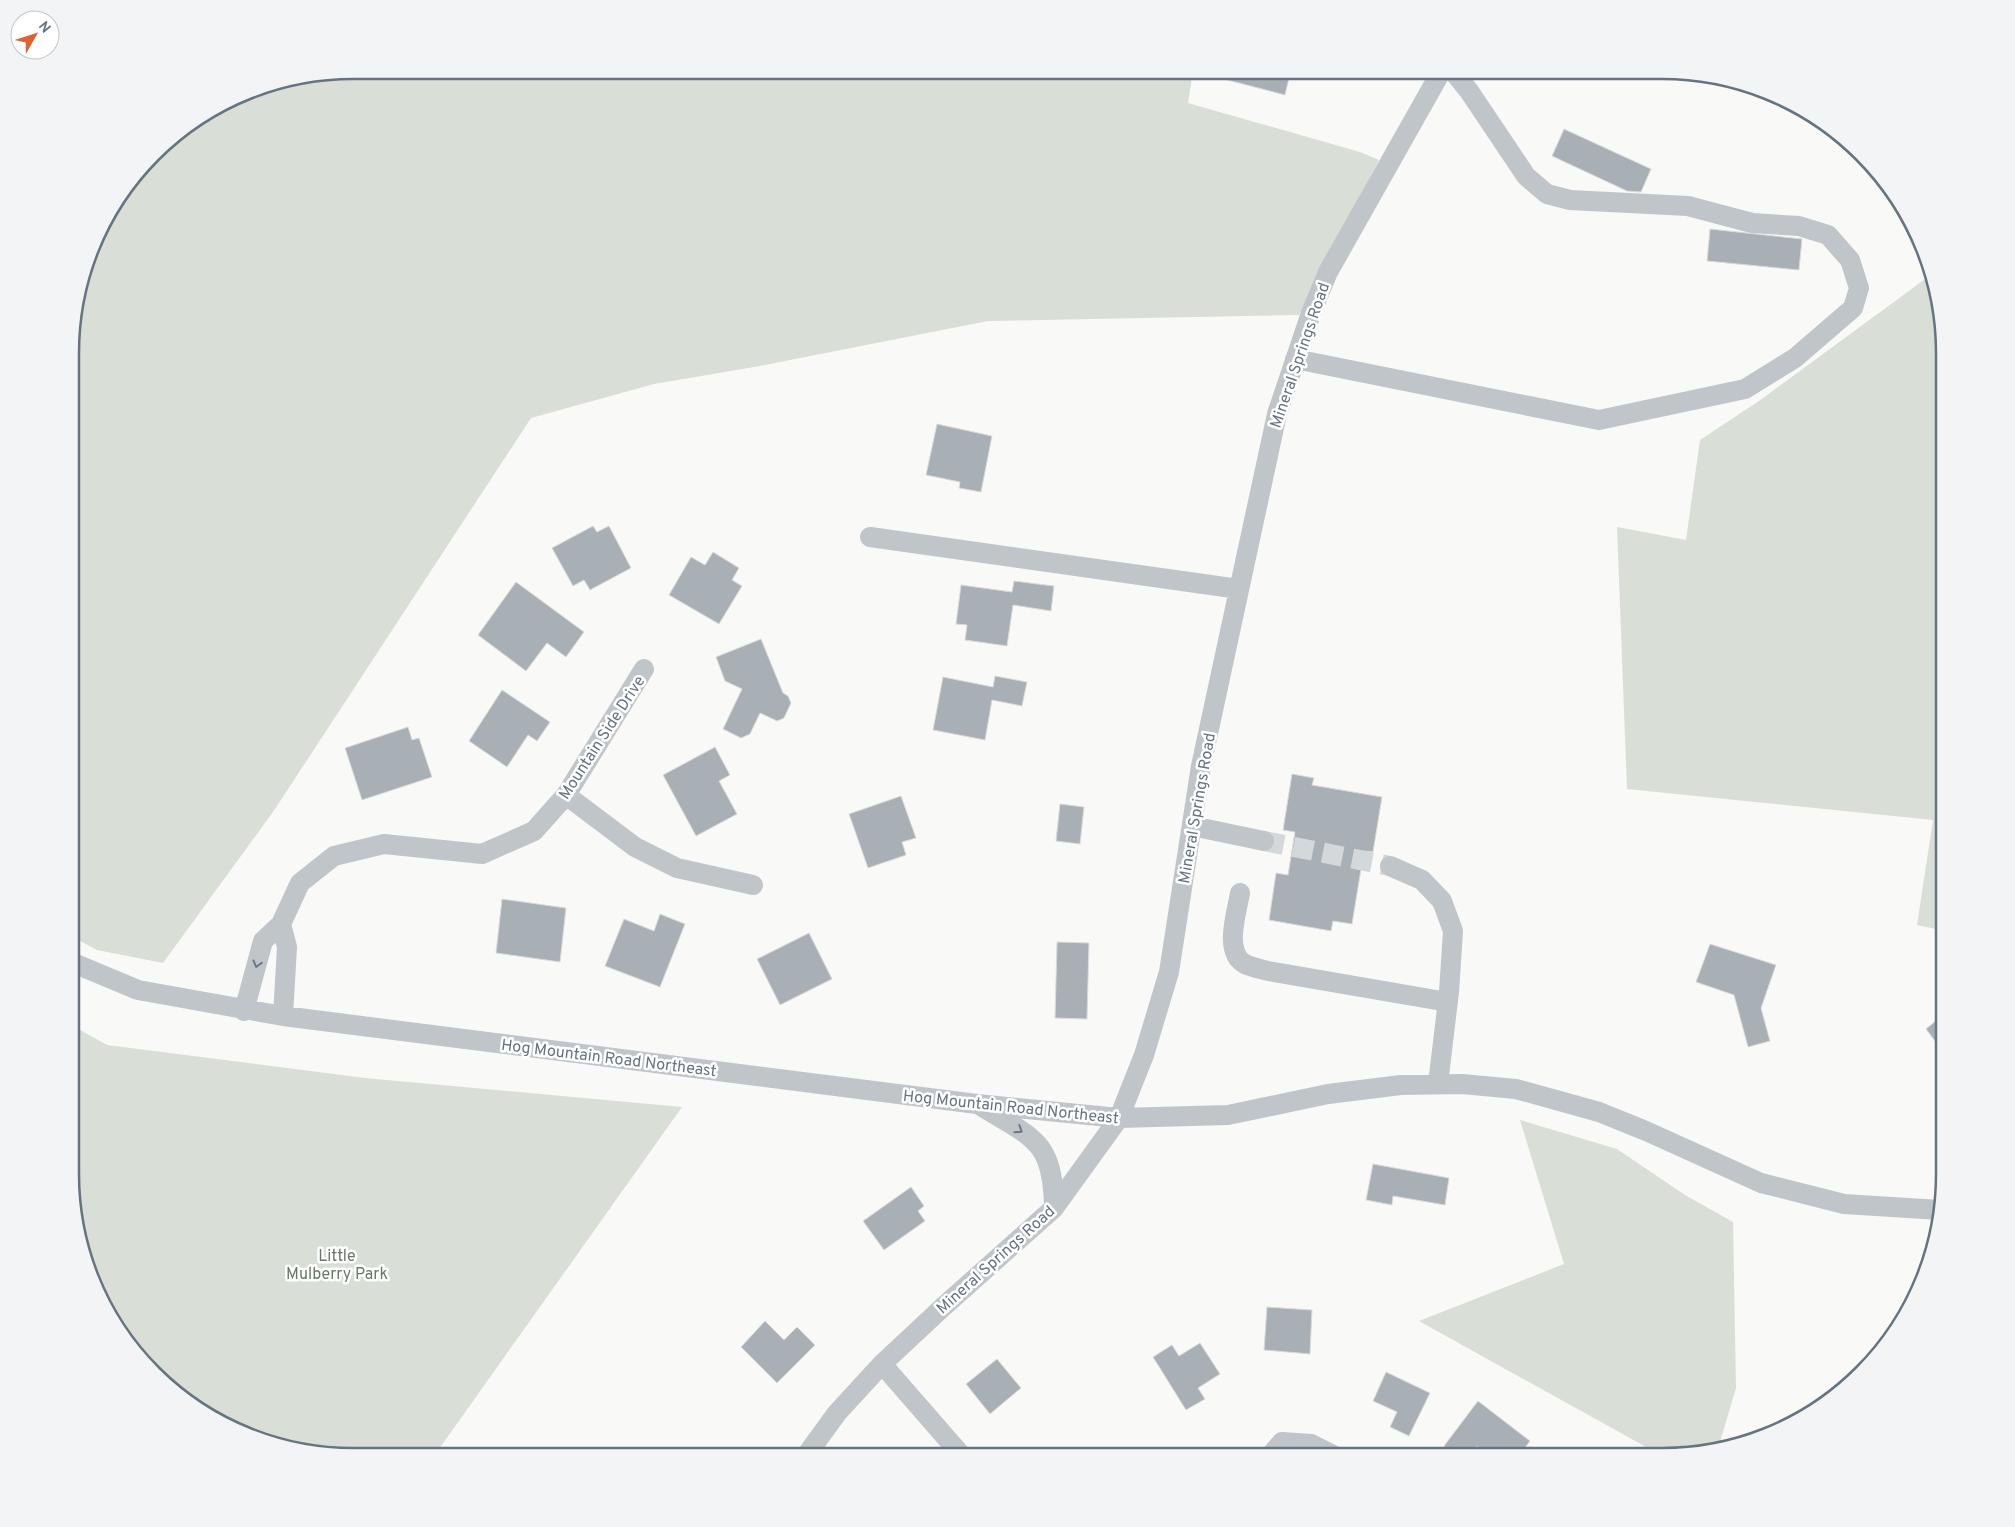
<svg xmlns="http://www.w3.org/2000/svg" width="2015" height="1527" font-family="Overpass,sans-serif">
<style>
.green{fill:#d9ded7}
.building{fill:#a8b0b6;stroke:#dbdbda}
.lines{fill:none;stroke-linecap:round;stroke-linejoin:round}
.minor-tunnel{stroke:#d4d8da;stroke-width:20;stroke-dasharray:20 10;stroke-linecap:butt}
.minor{stroke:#c0c5c9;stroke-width:20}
.oneway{stroke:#6a7885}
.labels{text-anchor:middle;stroke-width:5;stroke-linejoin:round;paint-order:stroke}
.street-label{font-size:16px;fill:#667481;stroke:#fff}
.park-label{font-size:16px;fill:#677a64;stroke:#fff}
.rim{fill:none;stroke:#667481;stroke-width:2.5}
</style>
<rect width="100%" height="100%" fill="#f9f9f7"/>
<path class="green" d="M 353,70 L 1193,70 L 1188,103 L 1360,152 L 1379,160 L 1299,315 L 988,321 L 760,366 L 654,384 L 531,418 L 275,809 L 163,963 L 97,950 L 71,936 L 72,315 L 108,212 L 167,140 L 262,85 Z
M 1932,274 L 1940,297 L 1945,352 L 1945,931 L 1917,925 L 1933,820 L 1627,789 L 1617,527 L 1686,540 L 1700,440 L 1756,403 Z
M 71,1025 L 107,1045 L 365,1078 L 682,1107 L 434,1456 L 334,1456 L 245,1436 L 166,1387 L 99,1300 L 71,1193 Z
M 1520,1120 L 1617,1149 L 1685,1195 L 1733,1222 L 1736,1388 L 1717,1452 L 1664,1457 L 1419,1321 L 1564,1264 Z"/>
<path class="building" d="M 1213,70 L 1291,70 L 1285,95 L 1212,76 Z
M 1564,129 L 1651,169 L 1641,192 L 1627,191 L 1552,156 Z
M 1710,229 L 1802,239 L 1799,270 L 1707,261 Z
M 937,424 L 992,436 L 981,492 L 959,488 L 960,482 L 926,475 Z
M 593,526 L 597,532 L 609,526 L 631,568 L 590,590 L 584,580 L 573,586 L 552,548 Z
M 713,552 L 739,568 L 732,580 L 742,586 L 719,624 L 669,595 L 691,557 L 705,565 Z
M 1014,581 L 1054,586 L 1051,611 L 1013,605 L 1007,646 L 965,640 L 967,625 L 956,624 L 961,585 L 1012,592 Z
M 516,582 L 584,632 L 566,657 L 547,643 L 526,671 L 478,635 Z
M 761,639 L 783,693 L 788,696 L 791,703 L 784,718 L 777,721 L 760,713 L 750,734 L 741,738 L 723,729 L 742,689 L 725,681 L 716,657 Z
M 995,676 L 1027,682 L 1022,706 L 992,700 L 985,740 L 933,730 L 943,677 L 993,687 Z
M 502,690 L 550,722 L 537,741 L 528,735 L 507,767 L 469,741 Z
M 408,727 L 412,740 L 419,738 L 432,777 L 362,800 L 345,748 Z
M 715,747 L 730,775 L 719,781 L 737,814 L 696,836 L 663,775 Z
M 1292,774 L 1314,778 L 1312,785 L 1382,797 L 1373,852 L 1364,851 L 1352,924 L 1333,921 L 1331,931 L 1269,920 L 1276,873 L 1288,875 L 1295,832 L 1283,830 Z
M 901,796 L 916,838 L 902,842 L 906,855 L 868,868 L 849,814 Z
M 1060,804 L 1084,807 L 1080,844 L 1056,841 Z
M 502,899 L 566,908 L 560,962 L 496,953 Z
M 660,914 L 685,924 L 660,987 L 605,966 L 624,919 L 654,931 Z
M 809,933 L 832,979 L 780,1005 L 757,959 Z
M 1057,942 L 1089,943 L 1087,1019 L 1055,1018 Z
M 1710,944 L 1776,965 L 1761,1008 L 1770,1041 L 1748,1047 L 1734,995 L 1696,982 Z
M 1944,1014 L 1944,1053 L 1926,1029 Z
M 1373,1164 L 1449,1178 L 1445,1205 L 1393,1196 L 1392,1205 L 1366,1200 Z
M 911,1187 L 924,1206 L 918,1211 L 925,1221 L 884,1250 L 863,1221 Z
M 1267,1307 L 1312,1310 L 1310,1354 L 1264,1350 Z
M 765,1321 L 784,1340 L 797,1327 L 815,1345 L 777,1383 L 741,1347 Z
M 1200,1343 L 1220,1374 L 1198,1388 L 1205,1399 L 1186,1410 L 1153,1357 L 1172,1345 L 1179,1356 Z
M 997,1359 L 1021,1388 L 990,1414 L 966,1384 Z
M 1386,1372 L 1430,1393 L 1409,1436 L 1390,1427 L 1397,1412 L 1373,1401 Z
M 1478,1401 L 1530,1441 L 1518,1457 L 1491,1457 L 1477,1446 L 1469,1457 L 1459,1457 L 1444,1446 Z"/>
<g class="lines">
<path class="minor-tunnel" d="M 1264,841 L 1390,866"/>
<path class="minor" d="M 1295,359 L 1599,420 L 1745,389 L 1795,358 L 1853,308 L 1859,288 L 1850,260 L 1828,235 L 1799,226 L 1752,223 L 1688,206 L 1570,200 L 1547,194 L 1526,176 L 1469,91 L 1452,70
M 870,537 L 1239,589
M 566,795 L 635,847 L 677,868 L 753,885
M 1192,826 L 1264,841
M 1390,866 L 1422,880 L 1442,901 L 1453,931 L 1449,992 L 1438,1084
M 1240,893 C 1237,912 1223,952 1245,964 C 1251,967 1261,969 1268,971 L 1448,1002
M 281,924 L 287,947 L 283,1016
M 71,962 L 138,990 L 283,1016 L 977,1104 L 1119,1118 L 1228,1115 L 1328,1094 L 1401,1085 L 1462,1084 L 1516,1089 L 1599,1112 L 1646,1131 L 1761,1183 L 1844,1204 L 1940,1210
M 244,1011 L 263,941 L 281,924 L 300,883 L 334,856 L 384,844 L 482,854 L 534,831 L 566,795 L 644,669
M 981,1106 C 1034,1139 1053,1140 1054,1208
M 882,1364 L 963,1457
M 805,1457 L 837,1413 L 882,1364 L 943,1307 L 1054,1208 L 1119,1118 L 1144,1055 L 1169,972 L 1201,766 L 1277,414 L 1311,313 L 1328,272 L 1442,70
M 1269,1457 L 1282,1442 L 1311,1444 L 1337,1457"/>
</g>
<defs><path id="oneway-chevron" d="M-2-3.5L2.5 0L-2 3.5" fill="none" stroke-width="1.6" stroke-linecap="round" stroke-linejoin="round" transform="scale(1.25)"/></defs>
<g class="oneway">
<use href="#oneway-chevron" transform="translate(257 964) rotate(105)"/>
<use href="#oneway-chevron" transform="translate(1019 1130) rotate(33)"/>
</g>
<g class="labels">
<g class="street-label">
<text transform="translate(1299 355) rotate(-71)" y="6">Mineral Springs Road</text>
<text transform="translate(601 737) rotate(-57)" y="6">Mountain Side Drive</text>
<text transform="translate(1196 808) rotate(-80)" y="6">Mineral Springs Road</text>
<text transform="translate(609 1057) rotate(7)" y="6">Hog Mountain Road Northeast</text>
<text transform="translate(1011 1106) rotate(6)" y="6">Hog Mountain Road Northeast</text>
<text transform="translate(995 1259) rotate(-42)" y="6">Mineral Springs Road</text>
</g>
<g class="park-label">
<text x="337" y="1261">Little<tspan x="337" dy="18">Mulberry Park</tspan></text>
</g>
</g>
<path d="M0 0H2015V1527H0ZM353 79H1662A274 274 0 0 1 1936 353V1174A274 274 0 0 1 1662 1448H353A274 274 0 0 1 79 1174V353A274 274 0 0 1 353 79Z" fill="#f3f4f5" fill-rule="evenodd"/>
<path class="rim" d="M353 79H1662A274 274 0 0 1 1936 353V1174A274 274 0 0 1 1662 1448H353A274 274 0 0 1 79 1174V353A274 274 0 0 1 353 79Z"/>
<g transform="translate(35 35) rotate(51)"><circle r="24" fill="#ffffff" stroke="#c2c7cd"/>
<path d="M0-4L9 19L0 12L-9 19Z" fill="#dd6234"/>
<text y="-8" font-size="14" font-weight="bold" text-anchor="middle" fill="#667481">N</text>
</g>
</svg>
